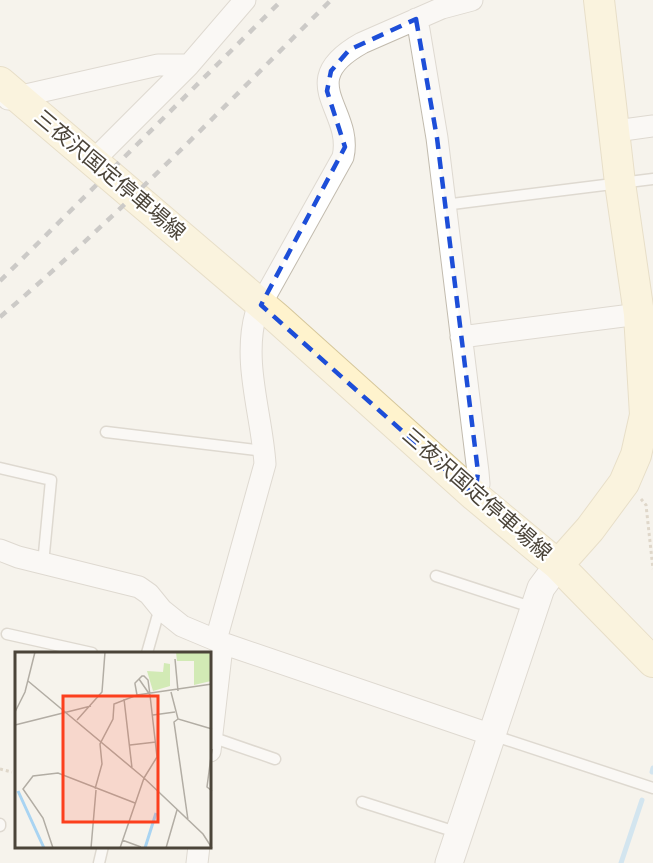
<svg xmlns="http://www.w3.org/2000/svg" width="653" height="863" font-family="'PT Sans','Noto Sans JP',sans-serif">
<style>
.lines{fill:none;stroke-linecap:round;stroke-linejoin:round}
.stream{stroke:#a9d4f2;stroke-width:5}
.service-casing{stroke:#c2bbae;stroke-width:13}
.minor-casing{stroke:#c2bbae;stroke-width:23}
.tertiary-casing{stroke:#c2bbae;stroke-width:29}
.secondary-casing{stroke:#d6c79b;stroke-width:32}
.path{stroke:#c4b79f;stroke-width:3;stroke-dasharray:3 3;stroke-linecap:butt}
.service{stroke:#fff;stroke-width:10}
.minor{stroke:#fff;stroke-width:21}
.tertiary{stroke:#fff;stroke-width:27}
.secondary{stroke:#fff3cd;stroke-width:30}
.rail{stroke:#9a9a9a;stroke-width:4.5;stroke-dasharray:8 8;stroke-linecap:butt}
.marked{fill:none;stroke:#1d4ed8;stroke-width:4.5;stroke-dasharray:12 8;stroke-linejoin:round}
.labels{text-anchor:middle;stroke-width:4.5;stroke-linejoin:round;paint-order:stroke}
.street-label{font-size:21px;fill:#4b4439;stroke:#fff}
.inset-river{fill:none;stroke:#a9d4f2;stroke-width:3}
.inset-road{fill:none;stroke:#b2ada4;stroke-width:1.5}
.view{fill:#fc3f1d;fill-opacity:0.15;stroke:#fc3f1d;stroke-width:3}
.inset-edge{fill:none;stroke:#4b4439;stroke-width:3}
</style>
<rect width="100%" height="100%" fill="#f6f3ec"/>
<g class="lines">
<path class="stream" d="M 652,772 L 653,768
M 621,863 L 642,800"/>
<g class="service-casing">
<path id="service" d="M 444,205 L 653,179
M 106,432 L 264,451
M 0,468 L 51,480 L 43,564
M 436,576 L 534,608
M 7,634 L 92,653
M 147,653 L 157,618 L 162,610
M 492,735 L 653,788
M 211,740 L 220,740 L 275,759
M 362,802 L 459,833
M 0,824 L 0,826
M 99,863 L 103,846"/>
</g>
<g class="minor-casing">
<path id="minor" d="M 416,19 L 419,30 L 437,138 L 478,472 L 479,484 L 475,496
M 8,99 L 158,65 L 189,65
M 616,131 L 653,126
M 94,160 L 189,65 L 245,0
M 461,337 L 639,314
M 0,550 L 18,557 L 139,587 L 149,594 L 162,610 L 182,626 L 225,644 L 492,735
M 216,640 L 265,464 C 262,415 242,362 256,313 L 343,157 C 354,109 292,82 362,43 L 442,8 L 472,0
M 210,751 L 221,655 L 225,644
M 197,863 L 199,846"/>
</g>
<g class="tertiary-casing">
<path id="tertiary" d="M 449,863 L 541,588 L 558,565"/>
</g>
<g class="secondary-casing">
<path id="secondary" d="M 0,82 L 277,318 L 475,496 L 558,565 L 653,662
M 558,565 L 590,529 L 624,483 L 636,455 L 645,415 L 639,314 L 620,183 L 599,0"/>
</g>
<path class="path" d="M 641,499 L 646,505 L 653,569
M 0,769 L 12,772"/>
<use href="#service" class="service"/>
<use href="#minor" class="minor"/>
<use href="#tertiary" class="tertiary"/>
<use href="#secondary" class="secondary"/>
<path class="rail" d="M 0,281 L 282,0
M 0,317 C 116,218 223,108 331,0"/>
</g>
<path d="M0 0H653V863H0ZM 416,19 L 437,138 L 478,472 L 475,496 L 261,305 L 345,147 L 327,91 L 331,71 L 349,50 Z" fill="#f6f3ec" fill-opacity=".55" fill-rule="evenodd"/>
<path class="marked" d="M 416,19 L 437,138 L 478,472 L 475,496 L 261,305 L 345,147 L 327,91 L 331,71 L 349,50 Z"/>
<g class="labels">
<g class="street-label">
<text transform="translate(110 175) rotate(40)" y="7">三夜沢国定停車場線</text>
<text transform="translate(477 494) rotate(41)" y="7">三夜沢国定停車場線</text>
</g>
</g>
<g transform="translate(15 652)">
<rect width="196" height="196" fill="#f6f3ec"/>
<path d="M 161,0 L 196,0 L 196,29 L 179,33 L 179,9 L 162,9 ZM 149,11 L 155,12 L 155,34 L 138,39 L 132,19 L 148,20 Z" fill="#d2eab5"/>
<path class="inset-river" d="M 3,139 L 29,196M 130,196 L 141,161"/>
<path class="inset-road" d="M 160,7 L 163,39M 13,29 L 129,126 L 188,182 L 197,196M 156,40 L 163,67 L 197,77M 122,43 L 120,32 L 120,31 L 127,24 L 129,24 L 133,28 L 135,43 L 124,27M 109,47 L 117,116M 0,60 L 10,40 L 20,0M 138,63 L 160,60M 163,67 L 159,70 L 173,168M 62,68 L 87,40 L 90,0M 0,73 L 76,54M 115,93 L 141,90M 197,97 L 192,135 L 197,139M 129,126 L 142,105 L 135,43M 80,137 L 87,112 L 85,92 L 98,67 L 99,52 L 122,43 L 197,32M 107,188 L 126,195M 38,196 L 28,166 L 8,137 L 18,124 L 43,121 L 120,151M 76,196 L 81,138M 105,196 L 129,126M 151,196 L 162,158"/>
<path class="view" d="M 48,44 L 143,44 L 143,170 L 48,170 Z"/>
<rect width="196" height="196" class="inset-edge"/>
</g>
</svg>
